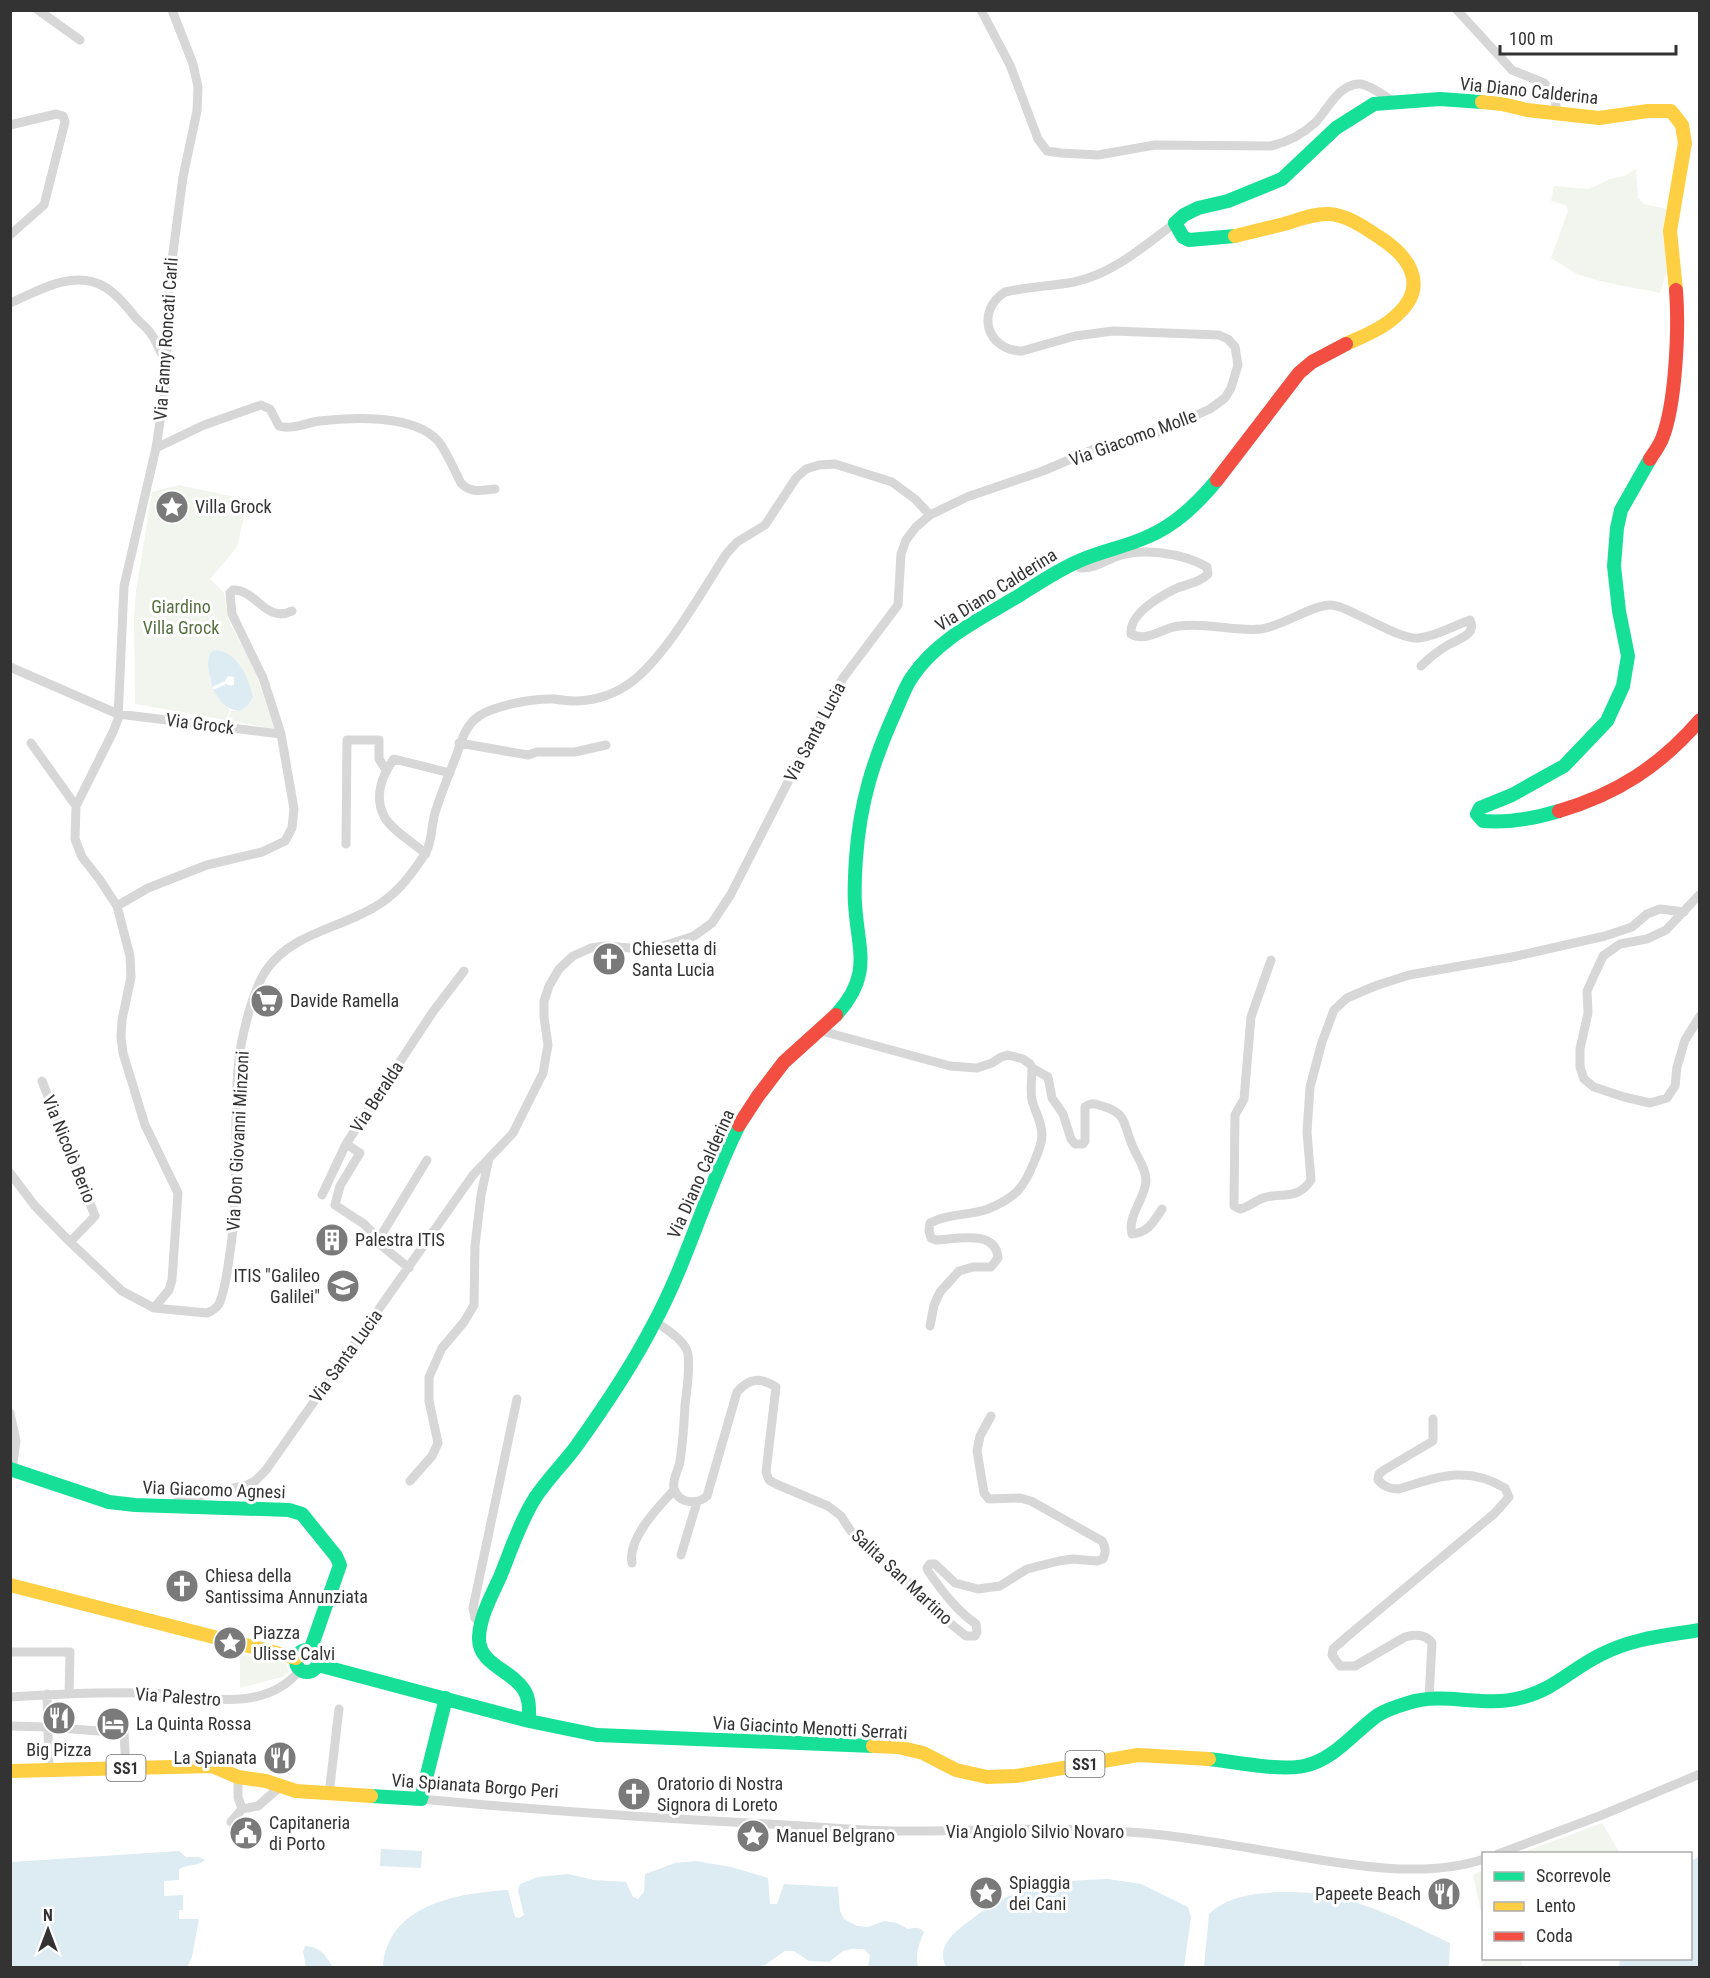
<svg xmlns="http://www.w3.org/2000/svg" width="1710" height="1978" font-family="'Roboto Condensed',sans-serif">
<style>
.green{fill:#f1f5ed}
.water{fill:#ddebf3}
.pier{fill:#fff}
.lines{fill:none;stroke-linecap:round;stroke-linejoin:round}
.street{stroke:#d7d7d7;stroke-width:9}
.fast{stroke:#16e098;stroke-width:14}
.slow{stroke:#ffcf43;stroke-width:14}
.jam{stroke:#f24e42;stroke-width:14}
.labels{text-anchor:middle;stroke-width:6;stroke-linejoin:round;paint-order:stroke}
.shield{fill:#fff;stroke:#707070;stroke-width:1.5}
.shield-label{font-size:16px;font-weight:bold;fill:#333}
.street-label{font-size:18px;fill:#333;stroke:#fff}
.poi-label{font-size:18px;fill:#333;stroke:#fff;text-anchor:start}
.park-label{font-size:18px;fill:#56703f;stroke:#fff}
</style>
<rect width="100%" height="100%" fill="#fff"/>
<path class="green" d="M 1636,169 L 1638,198 L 1644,204 L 1666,209 L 1663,231 L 1667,271 L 1660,293 C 1633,287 1606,284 1580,275 C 1570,271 1560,263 1551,258 L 1568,211 L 1566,205 L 1551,201 L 1554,186 L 1589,189 L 1610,179 L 1624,176 Z
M 179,485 L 248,500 L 237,547 L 210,579 L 224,593 L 229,622 L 253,666 L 275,729 L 227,720 L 231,711 L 240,711 L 242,669 L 209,677 C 213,692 220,700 230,710 L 226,720 L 135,704 L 134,619 L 136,591 L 152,492 Z
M 240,1655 L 281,1662 L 286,1664 L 289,1672 L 282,1677 L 240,1688 Z
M 1602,1823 L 1620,1853 L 1521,1853 Z
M 1483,1870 L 1484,1958 L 1520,1959 L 1523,1967 L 1482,1967 L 1483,1921 L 1473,1875 Z"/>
<path class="water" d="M 214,650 C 238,651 248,677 253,697 L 248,705 L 240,711 C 226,710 220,701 213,690 L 226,684 L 232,686 L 234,684 L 234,677 L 228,676 L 225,681 L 212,687 L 208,666 L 209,655 Z
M 381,1849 L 422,1851 L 421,1868 L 380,1866 Z
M 179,1851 L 186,1857 L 199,1857 L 205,1860 C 197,1867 188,1864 179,1869 L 179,1880 L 164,1881 L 164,1896 L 183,1895 L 183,1910 L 179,1910 L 179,1919 L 199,1919 L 192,1957 L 187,1967 L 11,1967 L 11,1862 Z
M 1699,1857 L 1699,1967 L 1619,1968 L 1620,1959 L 1690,1958 L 1691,1861 Z
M 696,1861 L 731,1867 L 768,1878 L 770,1904 L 777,1904 L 784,1884 L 838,1887 L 840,1911 L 844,1919 L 857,1926 L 868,1927 L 884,1921 L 897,1923 L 908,1929 C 914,1928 919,1926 924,1932 C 919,1944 915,1954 918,1967 L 383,1968 C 386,1905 458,1893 508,1890 L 515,1917 L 519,1918 L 524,1915 L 518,1891 L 520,1884 L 538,1877 L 568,1874 L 594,1880 L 626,1882 L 633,1897 L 638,1899 L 644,1892 L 645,1874 L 675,1863 Z
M 1108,1879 L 1141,1884 L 1188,1907 L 1191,1917 L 1184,1967 L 946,1967 C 937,1948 950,1936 964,1925 C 977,1915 991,1904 1007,1897 C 1037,1883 1075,1880 1108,1879 Z
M 1277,1892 C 1291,1892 1305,1892 1319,1894 C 1366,1901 1408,1923 1450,1943 L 1449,1967 L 1204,1967 L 1209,1914 C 1228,1896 1252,1894 1277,1892 Z
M 305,1946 C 321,1947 325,1955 333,1967 L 306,1967 L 303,1952 Z"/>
<path class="pier" d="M 852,1949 L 864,1949 L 870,1955 L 868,1967 L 755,1967 L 765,1965 L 785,1951 L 794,1951 L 809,1961 L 829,1962 L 843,1951 Z"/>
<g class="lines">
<path class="street" d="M 38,10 L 80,40
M 981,10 L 1010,65 L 1038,139 L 1047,151 L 1061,153 L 1098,155 L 1155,145 L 1271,146 C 1288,142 1303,134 1316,122 C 1328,109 1340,82 1361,84 C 1372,86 1384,96 1394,102
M 1457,10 L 1512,70 L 1544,83 L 1555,98 L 1557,113
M 10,125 L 56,114 L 63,116 L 65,122 L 44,205 L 10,235
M 10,303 C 27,296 44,286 62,282 C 98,274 115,291 135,317 C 140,323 147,327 151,334 C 157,342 161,353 166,363
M 156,448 L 204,425 L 261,405 L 270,409 L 279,426 C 291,430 306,423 319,421 C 351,417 416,414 439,442 C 448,454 454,470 461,483 C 471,494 482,490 495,489
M 1076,562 L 1080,568 C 1093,569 1103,562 1115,557 C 1141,547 1183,553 1207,567 L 1208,574 C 1200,583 1186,584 1175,589 C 1159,597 1129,614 1131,634 C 1147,643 1164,627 1179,626 C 1207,622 1234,632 1261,629 C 1283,626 1312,605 1330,605 C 1340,605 1351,612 1360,616 C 1374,622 1404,640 1419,638 C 1437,636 1453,626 1470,620 C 1477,635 1458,639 1448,645 C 1438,651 1429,658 1421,666
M 10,667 L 118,714 L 281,734
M 31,743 L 76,806
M 459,743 L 528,755 L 537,752 L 575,752 L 606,745
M 346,844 L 347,740 L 379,740 L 379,759 L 386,770
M 426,854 C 415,844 390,829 384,816 C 374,796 382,775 394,759 L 450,773
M 1700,894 L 1666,930 L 1647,939 L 1620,944 L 1603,956 L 1587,991 L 1588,1013 L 1580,1049 L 1580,1067 L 1584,1079 L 1594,1087 L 1624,1097 L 1650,1103 L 1667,1098 L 1675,1086 L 1677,1067 L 1685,1040 L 1700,1016
M 117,906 L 148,888 L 207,865 L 262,852 L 285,841 L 292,828 L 294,809 L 281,734 L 263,678 L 232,614 L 230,593 L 233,590 C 256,589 266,624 292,611
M 1271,960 L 1251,1017 L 1244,1099 L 1235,1115 L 1234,1202 L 1234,1206 L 1240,1209 C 1249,1207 1255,1201 1263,1198 C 1280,1192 1298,1201 1311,1180 L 1307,1132 L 1310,1087 L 1322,1042 L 1334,1010 L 1347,998 L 1375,986 L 1409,975 L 1512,957 L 1605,936 L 1632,927 L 1647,914 L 1660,909 L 1684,912
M 818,1030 L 950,1066 L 977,1068 L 992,1063 L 1001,1057 L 1008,1055 L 1023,1059 L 1030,1064 L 1032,1068 L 1048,1077 L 1052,1098 L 1063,1114 L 1071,1139 L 1075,1144 L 1083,1144 L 1085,1141 L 1085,1107 C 1092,1102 1095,1104 1102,1106 C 1128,1113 1123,1125 1133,1147 C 1138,1159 1146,1168 1146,1181 C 1145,1199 1127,1216 1132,1234 C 1148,1233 1154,1221 1162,1209
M 42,1081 L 95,1216 L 70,1242
M 346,1144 L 360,1153 L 340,1186 L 335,1205 L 364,1224 L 374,1234 L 377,1242 L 409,1268
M 10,1173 L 35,1206 L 70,1242 L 122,1291 L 154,1308 L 169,1290 L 172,1280 L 178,1193 L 145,1125 L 123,1053 L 121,1037 L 122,1020 L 131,977 L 130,956 L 117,906 L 100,880 L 82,857 L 75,839 L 76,806 L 113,732 L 118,719 L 124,586 L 156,448 L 166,382 L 169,283 L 183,177 L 197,111 L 198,87 L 193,64 L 172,10
M 322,1195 L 346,1144 L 432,1013 L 464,971
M 377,1242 L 427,1160
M 154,1308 L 207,1313 C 212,1311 216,1309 219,1304 C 225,1291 227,1273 229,1259 C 240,1195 233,1132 238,1068 C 240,1042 252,990 267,969 C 292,934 337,929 373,908 C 395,896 409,878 423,857 C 432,846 431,827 435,813 C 440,796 447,780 453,764 C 461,746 462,728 479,716 C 495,705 536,698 554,699 C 561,700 568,701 575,701 C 591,701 610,696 624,687 C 662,665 702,590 727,553 L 737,542 L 765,525 L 796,478 L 806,469 L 819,465 L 835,464 L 892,482 L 915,499 L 930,515
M 656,1322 C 666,1329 685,1340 688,1354 C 690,1370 687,1389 685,1405 C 684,1423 683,1443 680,1461 C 679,1469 672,1479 674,1488 C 678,1504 697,1505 707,1496 L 737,1392 C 749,1378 760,1377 776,1387 L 766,1472 L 769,1480 L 776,1484 L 828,1506 L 841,1516 L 850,1530 L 869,1550 L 909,1583 L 926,1604 L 966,1636 L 975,1636 L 977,1632 L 976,1624 C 956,1610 942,1591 928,1571 L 927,1568 L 930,1564 L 935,1564 L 955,1583 L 978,1589 L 1000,1586 L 1027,1569 L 1059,1561 L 1073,1559 L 1097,1561 L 1103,1559 C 1106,1552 1106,1548 1102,1541 L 1031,1501 L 1020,1498 L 989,1499 L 984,1493 L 977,1451 L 980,1436 L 991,1416
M 930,1326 L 934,1305 L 940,1292 L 959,1271 L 973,1267 L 991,1267 L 998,1258 C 996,1229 957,1239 936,1240 L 931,1238 L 929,1231 L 930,1223 C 948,1213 969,1216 988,1209 C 1015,1198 1024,1188 1034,1162 C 1038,1153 1042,1144 1042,1135 C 1042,1122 1035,1112 1032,1100 C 1030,1090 1032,1078 1032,1068
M 10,1413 L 16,1441 L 12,1469
M 410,1481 L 432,1456 L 438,1443 L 429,1401 L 429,1377 L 442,1348 L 464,1322 L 474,1305 L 475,1246 L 481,1195 L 489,1158
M 171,1505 L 181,1500 L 247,1485 L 255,1481 L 266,1470 L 473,1175 L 513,1133 L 543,1073 L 548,1045 L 544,1017 L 544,1001 L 549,986 L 559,969 L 573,956 L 591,948 L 604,946 L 643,949 L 660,947 L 694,936 L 712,923 L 731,894 L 816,727 L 843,678 L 898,605 L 901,554 L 906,540 L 916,527 L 930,515 L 967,497 L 1043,471 L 1099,447 L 1158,432 L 1210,409 L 1225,398 L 1231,388 L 1238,365 L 1235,347 L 1228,339 L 1219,335 L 1113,331 L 1075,336 L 1022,351 C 987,351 975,311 1005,292 C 1028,287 1051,286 1074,282 C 1113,274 1144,246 1175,223
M 681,1555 L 697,1502
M 632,1563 C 627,1539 659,1506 674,1490
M 481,1623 L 475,1618 L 473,1608 L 517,1399
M 10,1652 L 70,1652 L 69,1694
M 47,1694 L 49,1770
M 10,1697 C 56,1694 103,1692 148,1693 C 198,1695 263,1716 300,1670
M 1429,1698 L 1432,1643 C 1426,1634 1414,1634 1405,1637 L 1355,1666 L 1340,1666 L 1332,1655 L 1333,1649 L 1349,1635 L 1495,1513 L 1509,1497 L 1505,1488 C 1467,1465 1438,1477 1399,1489 C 1390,1489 1384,1487 1378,1480 L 1379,1474 L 1384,1470 L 1433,1441 L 1433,1419
M 10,1726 L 47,1727 L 124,1733 L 126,1768
M 238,1777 L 238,1797 L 242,1809
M 329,1794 L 339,1709
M 421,1799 C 536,1810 652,1818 768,1824 C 809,1826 851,1830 892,1831 C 965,1832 1038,1826 1112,1831 C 1160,1833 1208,1841 1255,1849 C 1323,1860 1417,1882 1484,1859
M 242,1809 L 258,1806 L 281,1786
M 231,1822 L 242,1809
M 1498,1854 L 1602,1815 L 1700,1774"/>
<path class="fast" d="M 1235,236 L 1189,240 L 1183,237 L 1175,223 L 1184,215 L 1198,208 L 1228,201 L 1282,179 L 1336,128 L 1374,104 L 1440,99 L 1482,102
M 1559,811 C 1533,819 1510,823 1483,821 L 1477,814 L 1480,808 L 1512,795 L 1564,766 L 1607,721 L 1623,686 L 1628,656 L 1619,611 L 1614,566 L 1617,528 L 1621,510 L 1650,459
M 836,1015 C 873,975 858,951 855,904 C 854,889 855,873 856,858 C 860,802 873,761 896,710 C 901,699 905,687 912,677 C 937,639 982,618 1020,595 C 1039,583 1058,570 1079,561 C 1101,551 1125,547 1147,537 C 1176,525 1198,503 1217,480
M 10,1469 L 109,1502 L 135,1505 L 289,1510 L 302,1514 L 336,1556 L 340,1565 L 310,1651
M296 1661a11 11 0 1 1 22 0a11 11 0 1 1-22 0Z
M 318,1665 L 529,1721 L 597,1735 L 873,1746
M 529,1721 C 529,1710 530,1699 524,1690 C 511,1669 478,1665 479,1637 C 480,1616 492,1595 500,1577 C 511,1550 520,1522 535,1498 C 547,1480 562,1465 575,1448 C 603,1409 631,1368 653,1325 C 688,1261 706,1190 739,1125
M 1209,1759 C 1235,1762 1279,1771 1304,1766 C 1334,1760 1354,1732 1378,1715 C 1386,1710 1398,1706 1408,1703 C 1444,1691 1483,1708 1520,1698 C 1554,1690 1570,1670 1600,1655 C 1633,1638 1663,1636 1700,1630
M 371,1796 L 421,1799 L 446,1698"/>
<path class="slow" d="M 1482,102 L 1502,104 L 1527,110 L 1599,118 L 1648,111 L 1671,111 L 1682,125 L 1685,143 L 1670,231 L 1676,290
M 1235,236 C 1251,232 1268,228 1284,224 C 1298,220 1314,213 1329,214 C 1347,215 1364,227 1379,237 C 1409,256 1429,285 1398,314 C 1384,328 1364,336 1346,344
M 10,1585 L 296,1658
M 873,1746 L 898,1747 L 923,1753 L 956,1770 L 987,1777 L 1016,1776 L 1138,1755 L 1209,1759
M 10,1771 L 212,1766 L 238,1777 L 266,1781 L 296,1791 L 371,1796"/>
<path class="jam" d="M 1650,459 C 1654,453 1659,446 1662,439 C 1676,404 1679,328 1676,290
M 1217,480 L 1299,373 L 1312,362 L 1346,344
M 1559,811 C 1617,794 1660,766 1700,720
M 739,1125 L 758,1096 L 784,1062 L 836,1015"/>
</g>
<defs>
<g id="sight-disc" transform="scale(1.725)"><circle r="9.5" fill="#7a7a7a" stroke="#fff"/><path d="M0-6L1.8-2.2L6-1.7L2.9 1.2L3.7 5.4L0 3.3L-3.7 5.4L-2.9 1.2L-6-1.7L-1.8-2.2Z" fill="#fff"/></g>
<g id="church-disc" transform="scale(1.725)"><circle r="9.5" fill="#7a7a7a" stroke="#fff"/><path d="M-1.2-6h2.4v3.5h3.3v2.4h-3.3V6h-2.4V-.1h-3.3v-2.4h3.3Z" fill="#fff"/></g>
<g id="supermarket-disc" transform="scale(1.725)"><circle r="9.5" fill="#7a7a7a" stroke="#fff"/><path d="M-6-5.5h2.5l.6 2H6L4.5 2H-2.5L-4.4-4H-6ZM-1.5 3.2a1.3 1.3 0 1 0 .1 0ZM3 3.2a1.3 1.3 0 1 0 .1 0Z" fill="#fff"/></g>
<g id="building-disc" transform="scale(1.725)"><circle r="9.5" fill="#7a7a7a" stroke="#fff"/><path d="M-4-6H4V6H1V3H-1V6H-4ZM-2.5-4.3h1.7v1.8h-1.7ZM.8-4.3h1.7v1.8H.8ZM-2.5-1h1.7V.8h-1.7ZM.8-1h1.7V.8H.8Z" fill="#fff"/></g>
<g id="school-disc" transform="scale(1.725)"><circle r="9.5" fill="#7a7a7a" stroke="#fff"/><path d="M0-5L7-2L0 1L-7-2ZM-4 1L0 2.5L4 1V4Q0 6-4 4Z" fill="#fff"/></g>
<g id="restaurant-disc" transform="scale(1.725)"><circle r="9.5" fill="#7a7a7a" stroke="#fff"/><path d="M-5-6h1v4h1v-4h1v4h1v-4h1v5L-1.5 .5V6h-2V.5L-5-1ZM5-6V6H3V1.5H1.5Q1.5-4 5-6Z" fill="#fff"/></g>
<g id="hotel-disc" transform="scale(1.725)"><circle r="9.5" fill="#7a7a7a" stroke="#fff"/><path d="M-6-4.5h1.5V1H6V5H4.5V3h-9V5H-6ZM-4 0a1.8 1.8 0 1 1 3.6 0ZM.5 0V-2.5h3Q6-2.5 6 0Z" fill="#fff"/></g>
<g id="civic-disc" transform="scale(1.725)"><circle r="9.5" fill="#7a7a7a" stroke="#fff"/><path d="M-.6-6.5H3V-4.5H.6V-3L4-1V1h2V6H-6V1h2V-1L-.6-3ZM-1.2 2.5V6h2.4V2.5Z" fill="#fff"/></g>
</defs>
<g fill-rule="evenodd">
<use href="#sight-disc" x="172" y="507"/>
<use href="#church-disc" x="609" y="959"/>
<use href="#supermarket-disc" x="267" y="1001"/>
<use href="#building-disc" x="332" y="1240"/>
<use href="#school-disc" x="343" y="1286"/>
<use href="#church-disc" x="182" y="1586"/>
<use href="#sight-disc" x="230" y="1643"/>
<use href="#restaurant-disc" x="59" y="1718"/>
<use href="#hotel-disc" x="113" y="1724"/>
<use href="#restaurant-disc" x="280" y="1758"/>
<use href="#church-disc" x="634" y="1794"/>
<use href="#civic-disc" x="246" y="1833"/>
<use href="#sight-disc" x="753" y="1836"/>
<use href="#sight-disc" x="986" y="1893"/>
<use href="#restaurant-disc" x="1444" y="1894"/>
</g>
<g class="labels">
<g class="shield">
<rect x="1065.5" y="1751" width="39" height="26" rx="4.5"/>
<rect x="106.5" y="1755" width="39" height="26" rx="4.5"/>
</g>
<g class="shield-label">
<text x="1085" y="1770">SS1</text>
<text x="126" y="1774">SS1</text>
</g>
<g class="street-label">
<text transform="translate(1529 91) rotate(6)" y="6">Via Diano Calderina</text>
<text transform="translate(166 339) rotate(-86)" y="6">Via Fanny Roncati Carli</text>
<text transform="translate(1133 438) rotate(-20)" y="6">Via Giacomo Molle</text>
<text transform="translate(996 590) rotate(-32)" y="6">Via Diano Calderina</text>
<text transform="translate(200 724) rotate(7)" y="6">Via Grock</text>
<text transform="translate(815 732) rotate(-62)" y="6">Via Santa Lucia</text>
<text transform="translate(377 1097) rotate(-57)" y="6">Via Beralda</text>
<text transform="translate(238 1141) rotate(-87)" y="6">Via Don Giovanni Minzoni</text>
<text transform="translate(69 1149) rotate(68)" y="6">Via Nicolò Berio</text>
<text transform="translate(701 1174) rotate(-66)" y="6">Via Diano Calderina</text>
<text transform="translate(346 1356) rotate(-54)" y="6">Via Santa Lucia</text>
<text transform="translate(214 1490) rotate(2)" y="6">Via Giacomo Agnesi</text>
<text transform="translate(902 1577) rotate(43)" y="6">Salita San Martino</text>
<text transform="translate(178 1697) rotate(4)" y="6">Via Palestro</text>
<text transform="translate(810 1728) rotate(3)" y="6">Via Giacinto Menotti Serrati</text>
<text transform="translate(475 1786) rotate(4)" y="6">Via Spianata Borgo Peri</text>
<text x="1035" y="1838">Via Angiolo Silvio Novaro</text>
</g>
<g class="poi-label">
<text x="195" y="513">Villa Grock</text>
<text x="632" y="955">Chiesetta di<tspan x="632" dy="21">Santa Lucia</tspan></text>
<text x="290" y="1007">Davide Ramella</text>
<text x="355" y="1246">Palestra ITIS</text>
<text x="320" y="1282" text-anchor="end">ITIS "Galileo<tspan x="320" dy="21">Galilei"</tspan></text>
<text x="205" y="1582">Chiesa della<tspan x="205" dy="21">Santissima Annunziata</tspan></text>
<text x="253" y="1639">Piazza<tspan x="253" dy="21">Ulisse Calvi</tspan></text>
<text x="136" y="1730">La Quinta Rossa</text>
<text x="59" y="1756" text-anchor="middle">Big Pizza</text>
<text x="257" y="1764" text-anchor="end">La Spianata</text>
<text x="657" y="1790">Oratorio di Nostra<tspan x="657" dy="21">Signora di Loreto</tspan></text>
<text x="269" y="1829">Capitaneria<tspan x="269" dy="21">di Porto</tspan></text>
<text x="776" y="1842">Manuel Belgrano</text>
<text x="1009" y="1889">Spiaggia<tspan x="1009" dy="21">dei Cani</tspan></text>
<text x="1421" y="1900" text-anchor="end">Papeete Beach</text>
</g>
<g class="park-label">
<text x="181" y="613">Giardino<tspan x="181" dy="21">Villa Grock</tspan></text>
</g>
</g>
<rect width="1710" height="1978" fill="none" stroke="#333333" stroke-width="24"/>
<rect x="1482" y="1852" width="210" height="108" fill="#ffffff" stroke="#adadad" stroke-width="1.5"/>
<rect x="1494" y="1872" width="30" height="9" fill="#16e098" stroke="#adadad" stroke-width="1.5"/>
<text x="1536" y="1882" font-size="18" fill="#333333">Scorrevole</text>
<rect x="1494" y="1902" width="30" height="9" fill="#ffcf43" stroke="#adadad" stroke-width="1.5"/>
<text x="1536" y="1912" font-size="18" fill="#333333">Lento</text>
<rect x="1494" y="1932" width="30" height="9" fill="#f24e42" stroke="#adadad" stroke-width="1.5"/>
<text x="1536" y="1942" font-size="18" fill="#333333">Coda</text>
<g transform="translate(48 1930)" stroke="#ffffff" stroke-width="4.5" paint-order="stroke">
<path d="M0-4.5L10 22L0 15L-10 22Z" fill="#333333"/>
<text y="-9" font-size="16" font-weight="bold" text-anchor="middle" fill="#333333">N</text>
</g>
<path d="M1500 45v9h176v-9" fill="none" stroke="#333333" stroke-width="3"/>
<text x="1509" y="45" font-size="18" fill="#333333" stroke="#ffffff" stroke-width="4.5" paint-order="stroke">100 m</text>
</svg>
